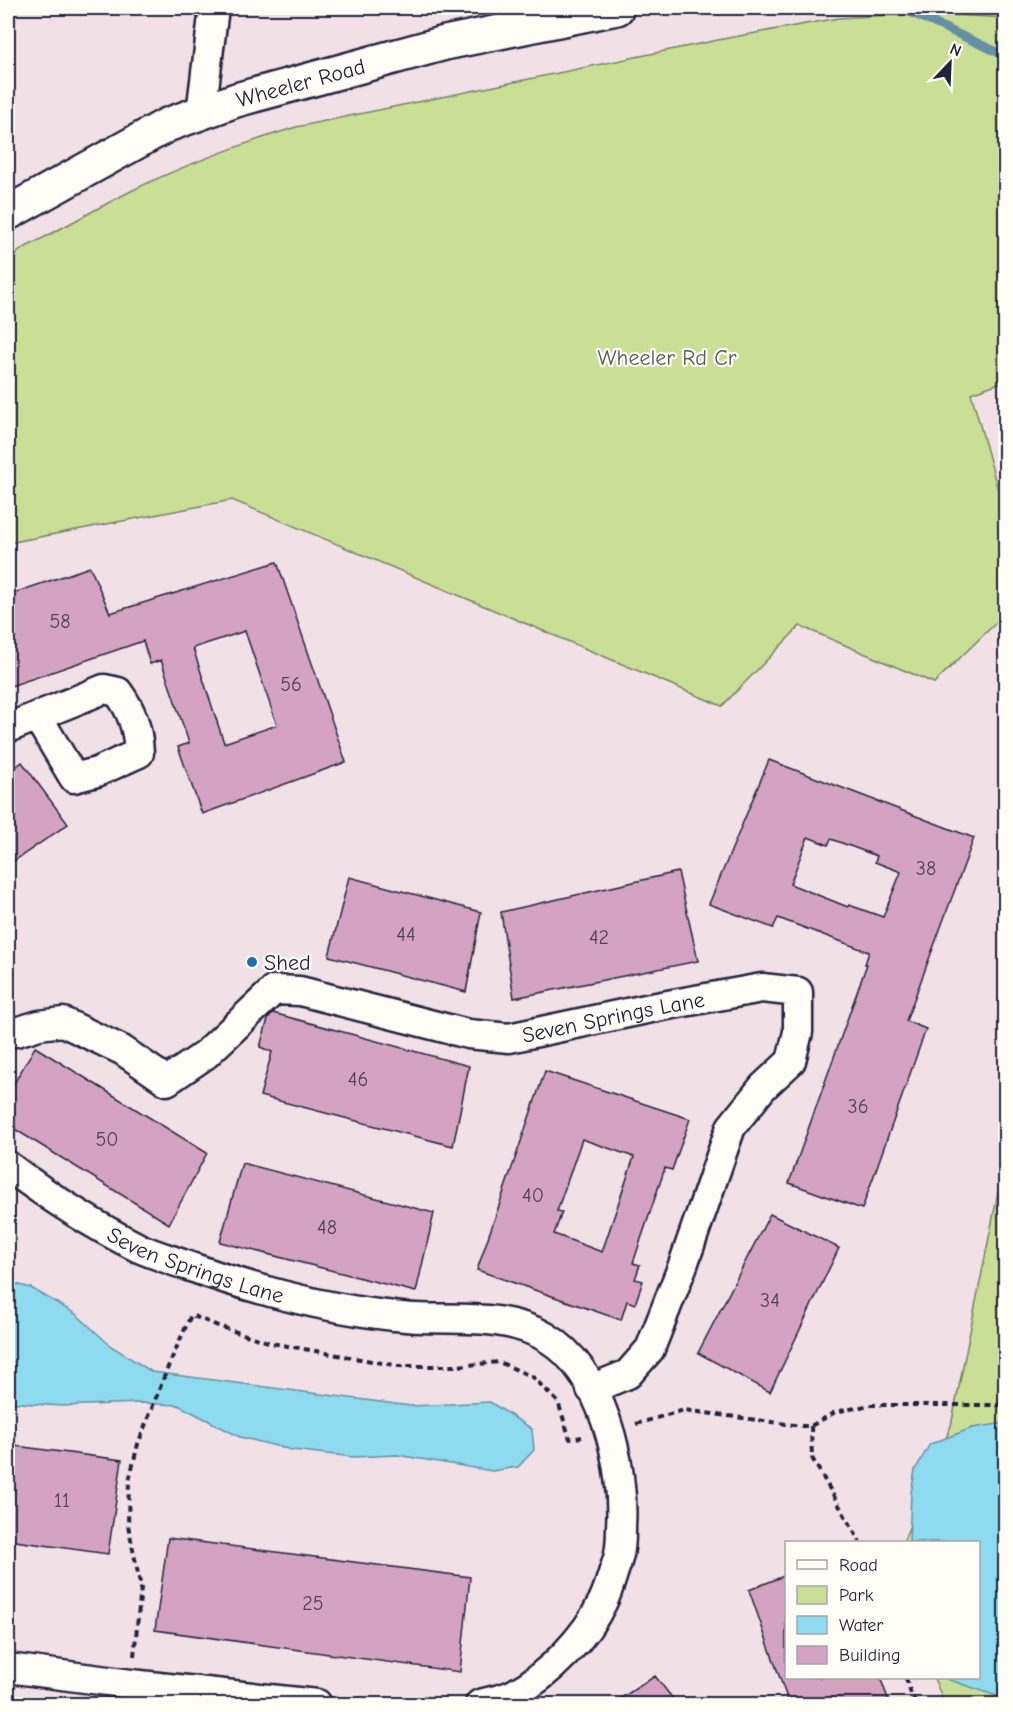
<svg xmlns="http://www.w3.org/2000/svg" width="1013" height="1712" font-family="'Comic Neue',sans-serif">
<style>
.green{fill:#cadf95;stroke:#768068;stroke-width:1.5}
.water{fill:#8edaee;stroke:#6390a6;stroke-width:1.5}
.lines{fill:none;stroke-linecap:round;stroke-linejoin:round}
.stream{stroke:#6390a6;stroke-width:9}
.building{fill:#d4a3c1;stroke:#22223b;stroke-width:1.5;fill-rule:evenodd}
.street-casing{stroke:#22223b;stroke-width:33}
.secondary-casing{stroke:#22223b;stroke-width:38}
.path{stroke:#22223b;stroke-width:4;stroke-dasharray:6 4.5;stroke-linecap:butt}
.street{stroke:#fdfcf7;stroke-width:28}
.secondary{stroke:#fdfcf7;stroke-width:33}
.poi-dot{fill:#1f6fb2;stroke:#fdfcf7;stroke-width:2}
.labels{text-anchor:middle;stroke-width:4.5;stroke-linejoin:round;paint-order:stroke}
.number-label{font-size:20px;fill:#4e425c}
.street-label{font-size:22px;fill:#22223b;stroke:#fdfcf7}
.park-label{font-size:22px;fill:#545b56;stroke:#fdfcf7}
.poi-label{font-size:22px;fill:#22223b;stroke:#fdfcf7;text-anchor:start}
</style>
<rect width="100%" height="100%" fill="#f1e1e7"/>
<filter id="ink" filterUnits="userSpaceOnUse"><feTurbulence type="fractalNoise" baseFrequency=".0167" numOctaves="2"/><feDisplacementMap in="SourceGraphic" scale="12" xChannelSelector="R" yChannelSelector="G"/><feConvolveMatrix kernelMatrix="1 2 1 2 8 2 1 2 1" color-interpolation-filters="sRGB"/></filter>
<g filter="url(#ink)">
<path class="green" d="M 922,13 L 1006,18 L 1005,381 L 971,393 L 1005,515 L 1005,614 L 934,683 L 800,626 L 722,706 L 232,500 L 8,543 L 8,259 L 24,248 C 59,230 94,210 129,192 C 183,165 239,145 296,127 L 728,38 L 839,18 Z
M 1005,1158 L 1005,1704 L 949,1704 L 943,1700 L 934,1678 L 978,1678 L 978,1542 L 903,1542 L 951,1426 Z"/>
<path class="water" d="M 8,1282 L 31,1288 L 76,1314 L 111,1346 L 152,1372 L 411,1406 L 490,1402 L 532,1429 L 534,1450 L 518,1467 L 492,1471 L 397,1455 L 353,1457 L 292,1450 L 240,1437 L 178,1405 L 141,1403 L 61,1406 L 8,1402 Z
M 1005,1423 L 1006,1704 L 1001,1704 L 1000,1697 L 944,1678 L 978,1678 L 978,1542 L 909,1542 L 911,1493 L 915,1470 L 930,1444 L 972,1428 Z"/>
<g class="lines">
<path class="stream" d="M 901,8 L 1006,56"/>
</g>
<path class="building" d="M 277,562 L 346,762 L 202,814 L 178,747 L 189,743 L 161,660 L 150,664 L 143,641 L 8,687 L 8,595 L 90,567 L 110,613 ZM 245,631 L 277,725 L 224,743 L 193,648 Z
M 769,760 L 974,838 L 906,1021 L 926,1029 L 862,1209 L 789,1183 L 867,964 L 865,964 L 869,952 L 778,918 L 773,928 L 709,904 ZM 808,837 L 828,845 L 831,839 L 877,856 L 875,862 L 901,872 L 883,917 L 849,905 L 848,907 L 790,884 Z
M 22,762 L 68,824 L 8,865 L 8,773 Z
M 678,872 L 698,961 L 514,998 L 501,912 Z
M 349,877 L 481,912 L 466,992 L 329,956 Z
M 273,1013 L 469,1066 L 453,1146 L 260,1096 L 272,1052 L 260,1047 L 268,1019 Z
M 35,1047 L 207,1153 L 169,1224 L 8,1125 L 8,1094 Z
M 545,1071 L 690,1119 L 672,1170 L 665,1168 L 633,1263 L 640,1265 L 635,1279 L 643,1281 L 635,1304 L 627,1301 L 621,1320 L 477,1270 ZM 582,1139 L 634,1157 L 602,1252 L 554,1234 L 562,1212 L 557,1211 Z
M 242,1163 L 434,1213 L 416,1292 L 220,1242 Z
M 770,1214 L 839,1248 L 770,1392 L 698,1353 Z
M 8,1445 L 122,1460 L 108,1554 L 8,1540 Z
M 168,1538 L 470,1577 L 460,1672 L 155,1630 Z
M 786,1575 L 786,1677 L 880,1677 L 890,1704 L 789,1704 L 749,1590 Z
M 655,1676 L 677,1704 L 612,1704 Z"/>
<g class="lines">
<g class="street-casing">
<g id="street">
<path d="M 201,113 L 214,8"/>
<path d="M 8,728 L 104,689 L 118,692 C 132,711 138,729 139,753 L 97,772 L 74,778 L 37,716"/>
<path id="s1" d="M 16,1032 L 39,1025 L 63,1022 L 122,1050 L 167,1081 L 205,1055 L 274,990 L 300,991 L 468,1034 L 509,1038 L 651,1008 L 762,988 L 798,992 L 798,1032 L 791,1061 L 763,1087 L 731,1127 L 683,1265 L 650,1349 L 628,1374 L 591,1389"/>
<path id="s2" d="M 8,1166 C 49,1197 93,1225 139,1248 C 155,1255 172,1260 188,1266 C 255,1290 323,1308 394,1316 C 445,1323 499,1310 546,1337 C 603,1371 625,1466 621,1527 C 621,1539 621,1550 617,1562 C 612,1575 609,1589 603,1601 C 586,1637 549,1675 514,1694 C 504,1699 491,1701 480,1704"/>
<path d="M 8,1668 L 131,1684 L 317,1704"/>
</g>
</g>
<g class="secondary-casing">
<g id="secondary">
<path id="s3" d="M 8,213 L 167,125 L 236,100 L 445,43 L 617,8"/>
</g>
</g>
<path class="path" d="M 636,1424 L 684,1410 L 801,1426 L 811,1426 L 835,1412 L 871,1405 L 1006,1405
M 811,1426 L 812,1458 L 860,1542
M 134,1656 L 141,1588 L 128,1525 L 129,1481 L 138,1444 L 168,1367 L 191,1315 L 218,1326 L 271,1343 L 399,1366 L 458,1366 L 499,1362 L 533,1377 L 558,1402 L 570,1439 L 582,1437
M 906,1678 L 912,1697 L 918,1704"/>
<use href="#street" class="street"/>
<use href="#secondary" class="secondary"/>
</g>
</g>
<circle class="poi-dot" cx="252" cy="962" r="6"/>
<g class="labels">
<g class="number-label">
<text x="60" y="628">58</text>
<text x="291" y="691">56</text>
<text x="926" y="875">38</text>
<text x="406" y="941">44</text>
<text x="599" y="944">42</text>
<text x="358" y="1086">46</text>
<text x="858" y="1113">36</text>
<text x="107" y="1146">50</text>
<text x="533" y="1202">40</text>
<text x="327" y="1234">48</text>
<text x="770" y="1307">34</text>
<text x="62" y="1507">11</text>
<text x="313" y="1610">25</text>
</g>
<g class="street-label">
<text dy="8" stroke="none"><textPath href="#s3" startOffset="322">Wheeler Road</textPath></text>
<text dy="8" stroke="none"><textPath href="#s1" startOffset="656">Seven Springs Lane</textPath></text>
<text dy="8" stroke="none"><textPath href="#s2" startOffset="214">Seven Springs Lane</textPath></text>
</g>
<g class="park-label">
<text x="667" y="365">Wheeler Rd Cr</text>
</g>
<g class="poi-label">
<text x="264" y="970">Shed</text>
</g>
</g>
<rect width="1013" height="1712" fill="none" stroke="#fdfcf7" stroke-width="30"/>
<rect x="15" y="15" width="983" height="1682" fill="none" stroke="#22223b" stroke-width="2" filter="url(#ink)"/>
<rect x="785" y="1541" width="195" height="138" fill="#fdfcf7" stroke="#a5a5ac" stroke-width="1.5"/>
<rect x="797" y="1560" width="30" height="9" fill="#fdfcf7" stroke="#a5a5ac" stroke-width="1.5"/>
<text x="839" y="1571" font-size="18" fill="#22223b">Road</text>
<rect x="797" y="1586" width="30" height="18" fill="#cadf95" stroke="#a5a5ac" stroke-width="1.5"/>
<text x="839" y="1601" font-size="18" fill="#22223b">Park</text>
<rect x="797" y="1616" width="30" height="18" fill="#8edaee" stroke="#a5a5ac" stroke-width="1.5"/>
<text x="839" y="1631" font-size="18" fill="#22223b">Water</text>
<rect x="797" y="1646" width="30" height="18" fill="#d4a3c1" stroke="#a5a5ac" stroke-width="1.5"/>
<text x="839" y="1661" font-size="18" fill="#22223b">Building</text>
<g transform="translate(950 63) rotate(23)" stroke="#fdfcf7" stroke-width="4.5" paint-order="stroke">
<path d="M0-4.5L10 22L0 15L-10 22Z" fill="#22223b"/>
<text y="-9" font-size="16" font-weight="bold" text-anchor="middle" fill="#22223b">N</text>
</g>
</svg>
